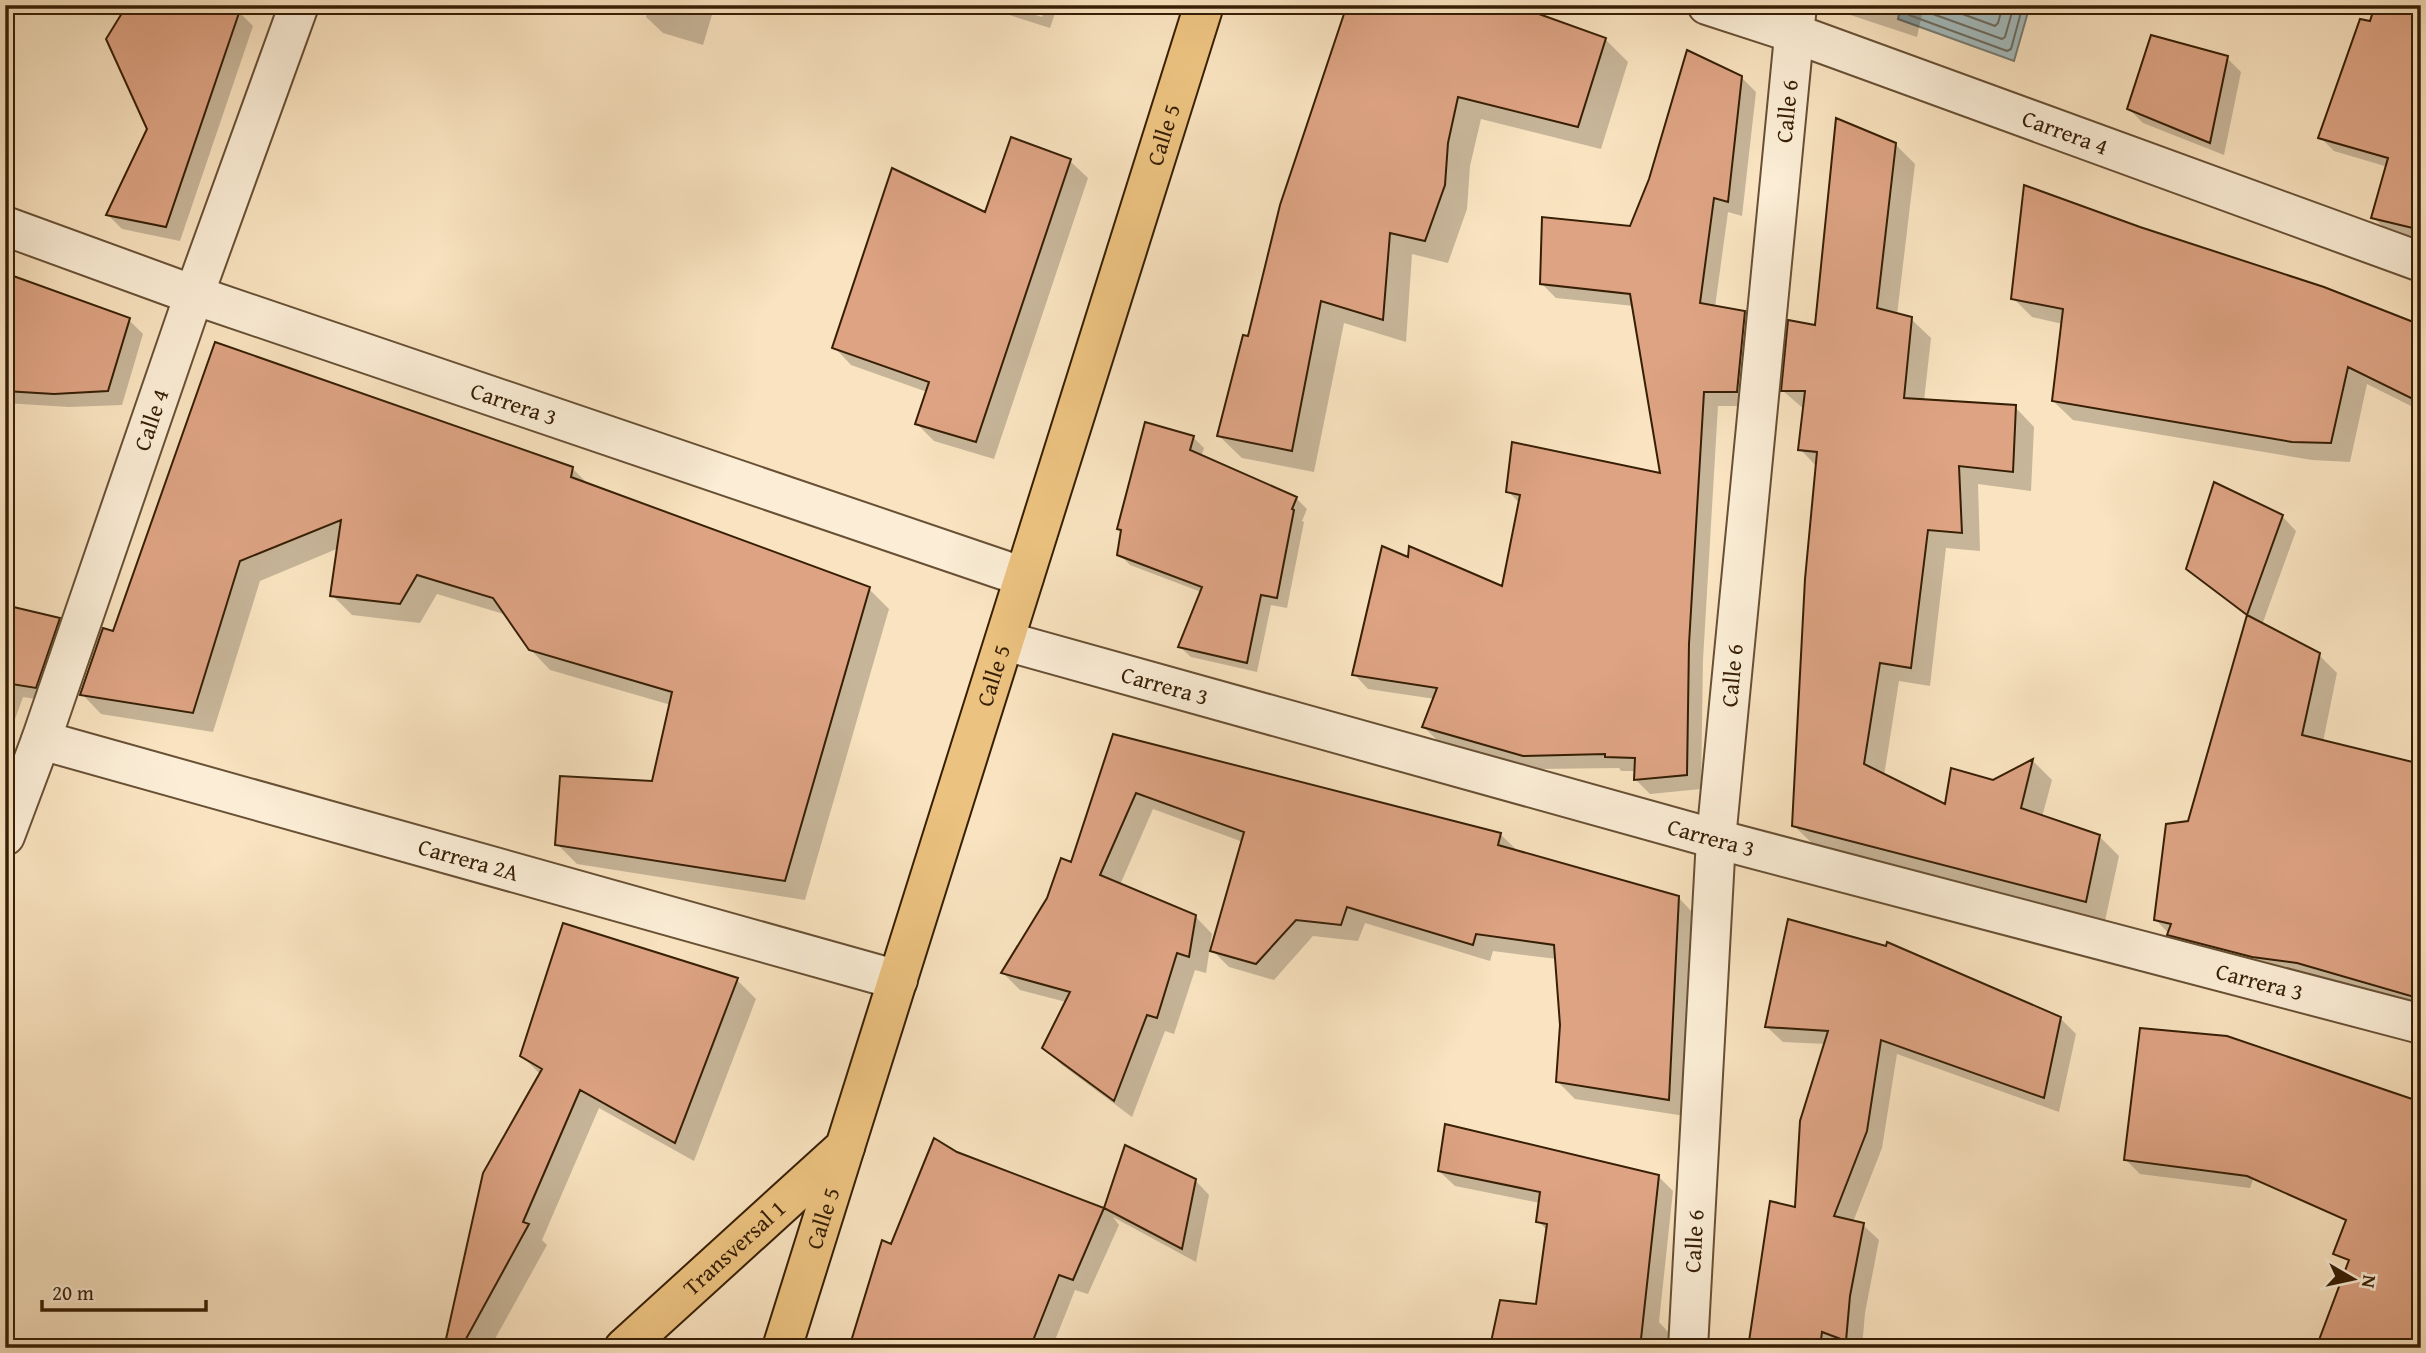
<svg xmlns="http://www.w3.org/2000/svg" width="2426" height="1353" font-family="'Gentium Book Plus',serif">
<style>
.water{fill:#a3bbbd;stroke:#787d73;stroke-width:2}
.shadow{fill:#0003}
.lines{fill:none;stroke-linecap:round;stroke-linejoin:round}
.shore{stroke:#6d6d61;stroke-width:2}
.building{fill:#dda383;stroke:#371f05;stroke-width:2}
.minor-casing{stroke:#685034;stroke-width:42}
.major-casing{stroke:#371f05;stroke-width:42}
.highway-casing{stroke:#371f05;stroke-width:42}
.minor{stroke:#fbedd6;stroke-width:38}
.major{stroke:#ecc280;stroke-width:38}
.highway{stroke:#ecc280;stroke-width:38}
.labels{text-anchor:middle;stroke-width:5;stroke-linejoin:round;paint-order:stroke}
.street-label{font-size:23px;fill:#371f05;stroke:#fbedd6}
</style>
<rect width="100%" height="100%" fill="#f9e3c0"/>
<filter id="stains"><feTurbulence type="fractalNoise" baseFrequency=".00286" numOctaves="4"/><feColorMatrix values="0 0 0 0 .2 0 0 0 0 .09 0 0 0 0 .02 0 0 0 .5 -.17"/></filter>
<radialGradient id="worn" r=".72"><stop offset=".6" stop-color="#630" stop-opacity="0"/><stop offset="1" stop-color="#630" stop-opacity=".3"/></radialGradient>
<path class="water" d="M 1901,5 L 2030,5 L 2014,61 L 1898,19 Z"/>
<path class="shadow" d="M 649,5 L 715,5 L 703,45 L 663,33 L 646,17 Z
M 978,5 L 1005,5 L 1042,17 L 1043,13 L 1017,5 L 1058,5 L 1050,28 Z
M 1349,5 L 1605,39 L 1628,62 L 1601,149 L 1481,119 L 1470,166 L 1467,209 L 1448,263 L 1412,254 L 1406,342 L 1344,323 L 1314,472 L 1242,458 L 1219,436 Z
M 1830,5 L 1924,5 L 1917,37 L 1835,10 Z
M 2421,5 L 2421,239 L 2387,231 L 2373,217 L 2388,167 L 2334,151 L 2320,137 L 2372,23 Z
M 239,12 L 253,26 L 180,241 L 122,229 L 108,215 L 149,129 Z
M 2227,58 L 2241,72 L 2224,155 L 2143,123 L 2129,109 Z
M 1741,77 L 1756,92 L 1742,216 L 1728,212 L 1715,307 L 1744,313 L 1759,328 L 1751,406 L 1718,406 L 1703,660 L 1701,789 L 1650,794 L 1635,779 L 1636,771 L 1621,771 L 1619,768 L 1539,769 L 1438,741 L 1424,727 L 1435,699 L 1368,689 L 1354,674 L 1410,559 L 1503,589 L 1520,504 L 1508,491 L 1662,475 L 1634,306 L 1556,298 L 1541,283 L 1631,228 Z
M 1895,144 L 1915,164 L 1897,315 L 1911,319 L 1931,338 L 1924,401 L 2015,407 L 2034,427 L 2031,491 L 1978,484 L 1980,551 L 1946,548 L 1930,686 L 1899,681 L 1884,776 L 1947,806 L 2033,761 L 2052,780 L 2042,817 L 2099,836 L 2119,856 L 2105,921 L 1814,845 L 1794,826 L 1817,467 L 1800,449 L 1805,410 L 1783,391 L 1816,327 Z
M 1070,161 L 1088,178 L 994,459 L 934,441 L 917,424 L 927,392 L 851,365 L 834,347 L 986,214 Z
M 5,275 L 129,320 L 143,334 L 122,405 L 69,407 L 5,403 Z
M 2013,298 L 2421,326 L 2421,411 L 2367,384 L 2350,462 L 2312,460 L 2073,420 L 2053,401 L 2063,324 L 2032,317 Z
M 217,344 L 572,468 L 590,486 L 869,589 L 889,609 L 805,900 L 577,864 L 557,844 L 653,783 L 671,705 L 550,670 L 530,649 L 507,615 L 437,594 L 420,623 L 352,615 L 332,595 L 339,548 L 260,581 L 213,732 L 101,714 L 82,694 L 114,633 Z
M 1193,437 L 1204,448 L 1201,457 L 1296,498 L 1307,509 L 1302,521 L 1304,522 L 1287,608 L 1271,605 L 1257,672 L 1191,657 L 1180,647 L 1201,592 L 1130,565 L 1119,554 L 1122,532 L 1119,529 Z
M 2282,516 L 2296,531 L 2262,625 L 2319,655 L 2337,673 L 2323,742 L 2421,766 L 2421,1011 L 2187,953 L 2155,919 L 2190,822 L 2248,617 L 2203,582 L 2188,568 Z
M 5,607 L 59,620 L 73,634 L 50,701 L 23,697 L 14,722 L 5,721 Z
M 1114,736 L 1500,834 L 1519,852 L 1678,897 L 1695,915 L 1685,1116 L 1575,1099 L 1558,1082 L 1562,1025 L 1557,959 L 1493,951 L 1490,961 L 1365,923 L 1358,941 L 1313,936 L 1274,980 L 1229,967 L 1212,950 L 1243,842 L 1153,809 L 1120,885 L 1195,916 L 1212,934 L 1206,973 L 1195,970 L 1174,1034 L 1165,1031 L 1132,1117 L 1062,1065 L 1044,1048 L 1066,1002 L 1020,990 L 1003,973 L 1072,864 Z
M 737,980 L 756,999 L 694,1161 L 599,1108 L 542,1240 L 547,1245 L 490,1348 L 446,1348 L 541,1075 L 522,1056 Z
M 2060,1018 L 2076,1034 L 2059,1112 L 1897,1054 L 1882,1148 L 1853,1222 L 1863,1225 L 1879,1240 L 1865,1313 L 1862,1348 L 1750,1348 L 1796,1209 L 1826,1044 L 1783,1042 L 1767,1027 Z
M 2273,1123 L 2250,1188 L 2140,1174 L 2126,1160 Z
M 1126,1147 L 1195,1180 L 1209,1195 L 1196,1262 L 1113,1217 L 1119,1225 L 1088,1294 L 1075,1290 L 1052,1348 L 850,1348 L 892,1247 L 957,1154 L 1105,1210 Z
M 1439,1171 L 1658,1176 L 1673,1191 L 1659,1322 L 1670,1334 L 1668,1348 L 1492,1348 L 1501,1302 L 1538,1306 L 1548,1231 L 1538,1221 L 1540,1203 L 1455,1186 Z"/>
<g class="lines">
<path class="shore" d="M 1907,5 L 1909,15 L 2007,51 L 2011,49 L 2023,5
M 1916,5 L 1919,9 L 2002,39 L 2005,37 L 2014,5
M 1938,5 L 1995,26 L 1998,23 L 2003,5"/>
</g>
<path class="building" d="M 127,5 L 240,10 L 166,227 L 106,215 L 147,129 L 106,39 Z
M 1347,5 L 1514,5 L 1606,38 L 1578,127 L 1458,97 L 1448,143 L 1445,185 L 1425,241 L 1390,233 L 1383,320 L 1321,301 L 1292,451 L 1217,436 L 1243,335 L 1248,336 L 1280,205 Z
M 2375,5 L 2421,5 L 2421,230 L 2371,218 L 2388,158 L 2318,138 L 2360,19 L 2370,21 Z
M 2151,35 L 2228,56 L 2210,143 L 2127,109 Z
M 1687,50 L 1742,76 L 1728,202 L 1714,198 L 1700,303 L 1745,311 L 1737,392 L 1704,392 L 1689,644 L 1687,775 L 1634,780 L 1635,758 L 1605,757 L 1605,754 L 1523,756 L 1422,727 L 1437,688 L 1352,675 L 1382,546 L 1408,557 L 1409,546 L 1502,586 L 1520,495 L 1506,492 L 1512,442 L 1660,473 L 1630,294 L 1540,284 L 1542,217 L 1630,226 L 1649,179 Z
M 1836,118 L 1896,143 L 1877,308 L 1912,317 L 1904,398 L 2016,405 L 2013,472 L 1959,466 L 1962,533 L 1928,530 L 1911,668 L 1880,663 L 1864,764 L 1945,804 L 1951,768 L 1993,780 L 2033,759 L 2021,808 L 2100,835 L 2086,902 L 1792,826 L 1805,579 L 1817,452 L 1798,450 L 1805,391 L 1781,391 L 1788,320 L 1815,325 Z
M 1011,137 L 1071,159 L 976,442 L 915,424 L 929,382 L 832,348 L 892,168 L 985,212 Z
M 2024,185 L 2140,227 L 2324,287 L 2421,325 L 2421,403 L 2348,367 L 2331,443 L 2292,442 L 2052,401 L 2063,309 L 2011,299 Z
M 5,273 L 130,318 L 108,391 L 54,394 L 5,391 Z
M 215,342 L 573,467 L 571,477 L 870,587 L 785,881 L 555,845 L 560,776 L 652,781 L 672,692 L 529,650 L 493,598 L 417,575 L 400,604 L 330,596 L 341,520 L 240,561 L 193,713 L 80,695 L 103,628 L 113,631 Z
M 1145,422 L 1194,436 L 1190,450 L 1297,497 L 1292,509 L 1294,510 L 1277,598 L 1261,595 L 1247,663 L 1178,647 L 1202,587 L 1117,555 L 1121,530 L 1117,529 Z
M 2214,482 L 2283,515 L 2247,615 L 2186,569 Z
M 5,605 L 60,618 L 36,688 L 5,683 Z
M 2247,615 L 2320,653 L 2302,735 L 2421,764 L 2421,999 L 2297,963 L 2252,957 L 2167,935 L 2171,924 L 2154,920 L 2166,824 L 2188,821 Z
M 1113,734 L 1501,833 L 1498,845 L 1679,896 L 1669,1100 L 1556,1082 L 1560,1025 L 1554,945 L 1476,934 L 1473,945 L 1347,907 L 1341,925 L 1296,920 L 1256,964 L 1210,951 L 1244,832 L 1136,793 L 1100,875 L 1196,915 L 1189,957 L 1177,953 L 1157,1018 L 1147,1015 L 1114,1101 L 1042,1048 L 1070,992 L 1001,973 L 1047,898 L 1061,858 L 1071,862 Z
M 1788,919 L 1886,946 L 1887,942 L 2061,1017 L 2044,1098 L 1881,1040 L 1867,1131 L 1834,1216 L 1864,1223 L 1850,1296 L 1846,1341 L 1822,1332 L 1820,1348 L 1748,1348 L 1770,1201 L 1795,1207 L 1800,1121 L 1828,1031 L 1765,1027 Z
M 563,923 L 738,978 L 675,1143 L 580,1090 L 523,1222 L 529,1224 L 461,1348 L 444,1348 L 483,1173 L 542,1069 L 520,1056 Z
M 2140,1028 L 2227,1036 L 2421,1102 L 2421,1348 L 2316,1348 L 2349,1260 L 2333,1254 L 2346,1220 L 2247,1176 L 2124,1160 Z
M 1445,1124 L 1659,1175 L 1640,1348 L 1512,1348 L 1513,1343 L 1491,1342 L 1500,1300 L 1536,1304 L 1547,1224 L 1536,1222 L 1540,1192 L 1438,1171 Z
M 934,1138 L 957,1152 L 1104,1208 L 1073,1280 L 1059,1275 L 1030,1348 L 849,1348 L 882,1240 L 891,1244 Z
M 1125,1145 L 1196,1179 L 1182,1249 L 1104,1208 Z"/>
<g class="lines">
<g class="minor-casing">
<g id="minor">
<path id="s1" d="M 1707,5 L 1793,33 L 2421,262"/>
<path id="s2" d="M 5,226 L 194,295 L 1024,577"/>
<path id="s3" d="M 1005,641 L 1716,839 L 2421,1024"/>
<path id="s4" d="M 41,740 L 898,980"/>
<path id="s5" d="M 5,836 L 41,740 L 194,295 L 299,5"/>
<path id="s6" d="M 1688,1348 L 1716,839 L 1797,5"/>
</g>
</g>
<g class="major-casing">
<g id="major">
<path id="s7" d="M 782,1348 L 845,1147"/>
</g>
</g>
<g class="highway-casing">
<g id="highway">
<path id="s8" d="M 624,1348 L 845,1147 L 1204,5"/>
</g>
</g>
<use href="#minor" class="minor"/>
<use href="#major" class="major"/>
<use href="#highway" class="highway"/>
</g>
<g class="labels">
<g class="street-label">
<text dy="8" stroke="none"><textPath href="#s6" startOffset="1241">Calle 6</textPath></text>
<text dy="8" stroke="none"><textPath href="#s1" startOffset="380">Carrera 4</textPath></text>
<text dy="8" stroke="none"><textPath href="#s8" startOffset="1360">Calle 5</textPath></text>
<text dy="8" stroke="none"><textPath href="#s2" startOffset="539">Carrera 3</textPath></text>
<text dy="8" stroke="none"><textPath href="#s5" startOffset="441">Calle 4</textPath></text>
<text dy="8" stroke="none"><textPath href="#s6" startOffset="674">Calle 6</textPath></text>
<text dy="8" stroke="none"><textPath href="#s8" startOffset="793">Calle 5</textPath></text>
<text dy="8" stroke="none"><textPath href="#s3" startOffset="166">Carrera 3</textPath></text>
<text dy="8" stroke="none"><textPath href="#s3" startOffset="733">Carrera 3</textPath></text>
<text dy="8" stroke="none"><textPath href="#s4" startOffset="444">Carrera 2A</textPath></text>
<text dy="8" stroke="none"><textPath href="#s3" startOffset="1300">Carrera 3</textPath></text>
<text dy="8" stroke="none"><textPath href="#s7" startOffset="136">Calle 5</textPath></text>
<text dy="8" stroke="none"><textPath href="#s6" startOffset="107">Calle 6</textPath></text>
<text dy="8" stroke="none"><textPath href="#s8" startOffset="149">Transversal 1</textPath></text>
</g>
</g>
<rect width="2426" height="1353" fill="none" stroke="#f9e3c0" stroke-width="28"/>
<rect x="7" y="7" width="2412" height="1339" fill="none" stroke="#371f05" stroke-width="3.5"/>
<rect x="14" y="14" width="2398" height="1325" fill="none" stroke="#371f05" stroke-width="2"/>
<g transform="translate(2353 1279) rotate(99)" stroke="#fbedd6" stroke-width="5" paint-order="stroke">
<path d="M0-5L12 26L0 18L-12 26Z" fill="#371f05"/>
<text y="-10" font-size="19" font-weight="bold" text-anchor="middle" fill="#371f05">N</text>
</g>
<path d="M42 1300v10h164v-10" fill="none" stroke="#371f05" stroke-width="3.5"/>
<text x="52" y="1300" font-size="21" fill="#371f05" stroke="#fbedd6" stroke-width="5" paint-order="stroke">20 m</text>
<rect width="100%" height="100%" filter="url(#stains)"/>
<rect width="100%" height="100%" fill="url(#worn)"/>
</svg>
